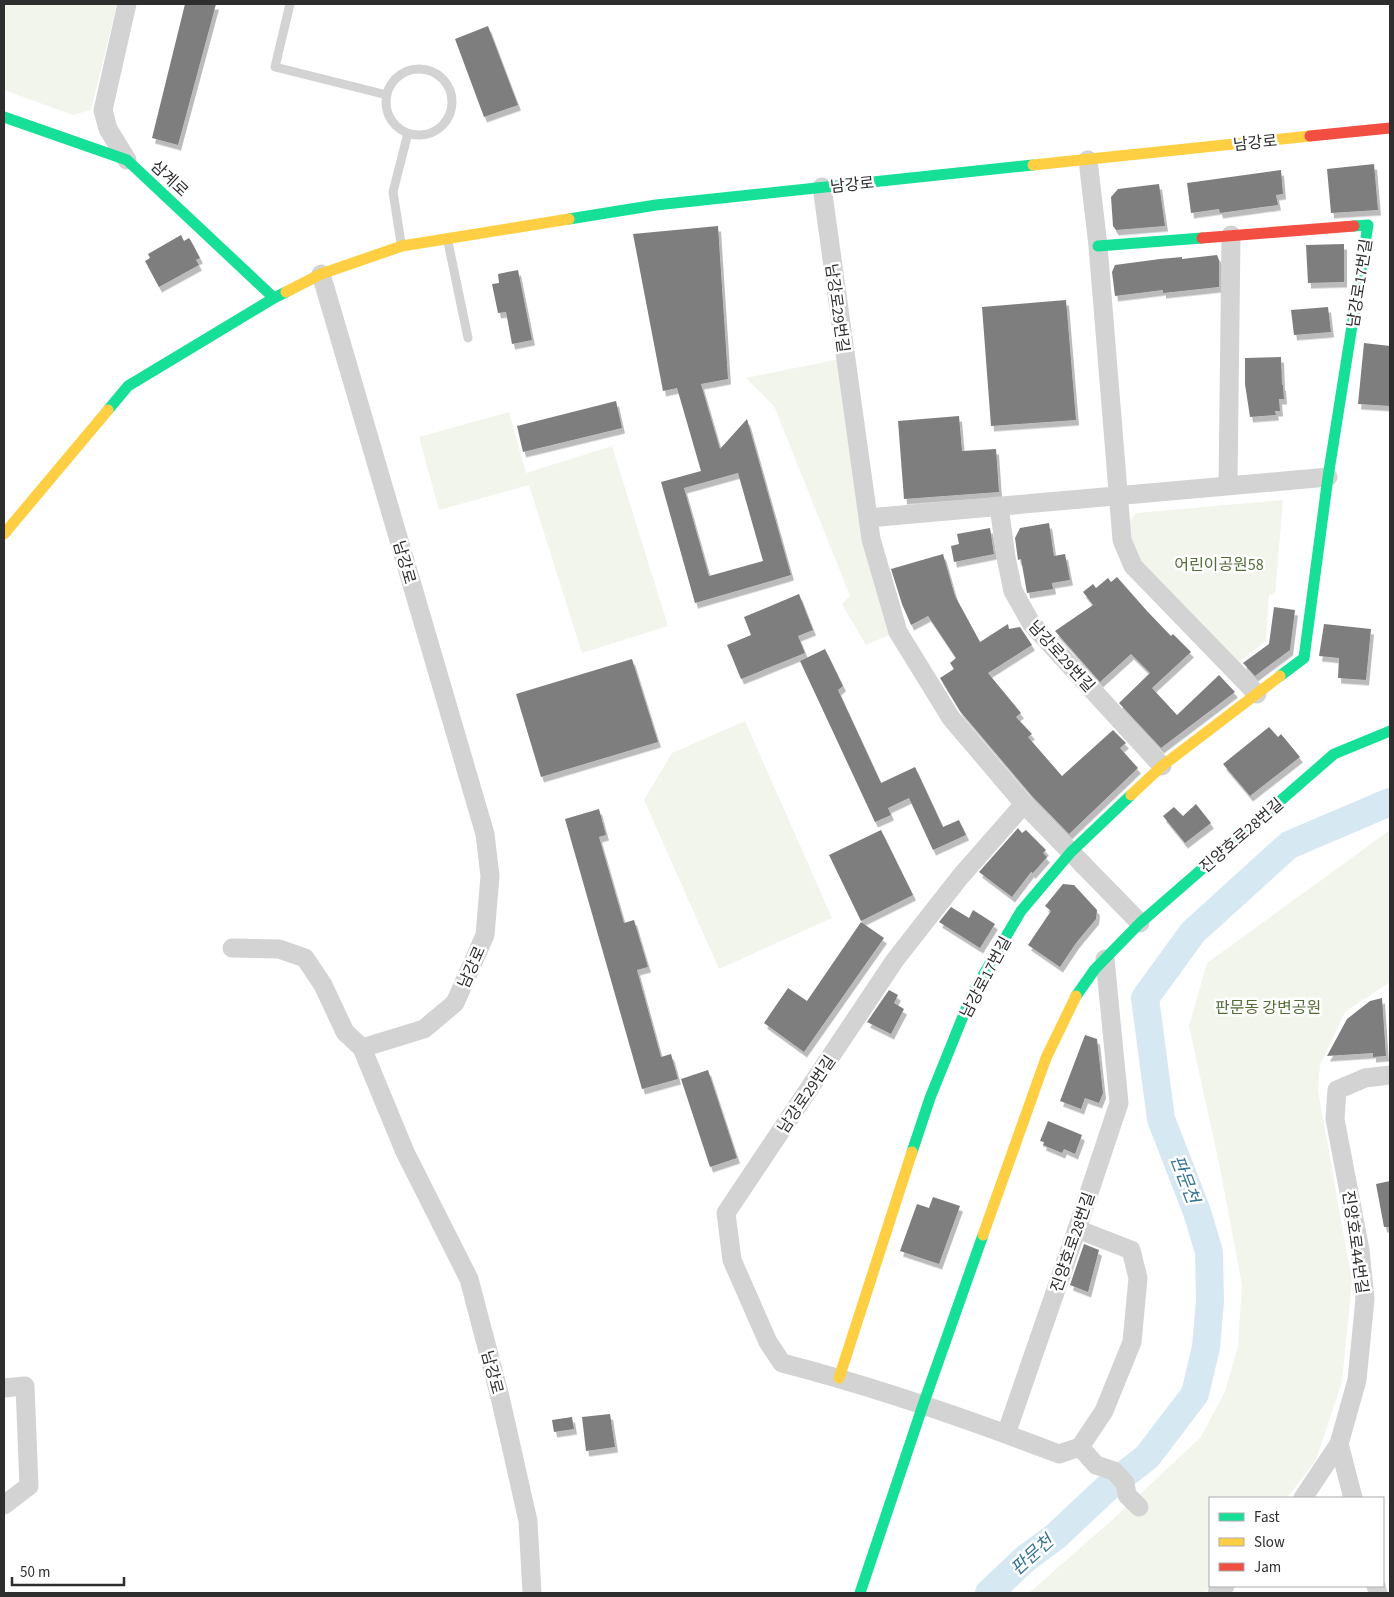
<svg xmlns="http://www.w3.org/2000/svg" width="1394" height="1597" font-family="'Source Sans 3','Noto Sans KR',sans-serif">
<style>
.green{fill:#f1f5eb}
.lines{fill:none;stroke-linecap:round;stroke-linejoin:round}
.river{stroke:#d6e9f3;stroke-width:28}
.building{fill:#7e7e7e;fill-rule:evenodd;filter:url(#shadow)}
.lane{stroke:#d3d3d3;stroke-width:9}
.street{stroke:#d3d3d3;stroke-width:19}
.fast{stroke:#16e098;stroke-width:11}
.slow{stroke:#ffcf43;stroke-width:11}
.jam{stroke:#f24e42;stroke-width:11}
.labels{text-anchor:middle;stroke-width:5;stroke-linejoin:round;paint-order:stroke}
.street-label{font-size:16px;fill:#2e2e2e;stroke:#fff}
.park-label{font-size:16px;fill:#536d39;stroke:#fff}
.water-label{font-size:18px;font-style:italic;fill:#377595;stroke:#fff}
</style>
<defs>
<filter id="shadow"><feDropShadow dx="3" dy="5.5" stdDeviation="0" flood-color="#0004"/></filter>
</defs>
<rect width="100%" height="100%" fill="#fff"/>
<path class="green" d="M 4,4 L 117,4 L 91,110 L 73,115 L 4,90 Z
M 840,359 L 861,519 L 889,635 L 866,645 L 842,604 L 850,596 L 774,406 L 746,378 Z
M 509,412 L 526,473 L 612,446 L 668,626 L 582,653 L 529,485 L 439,510 L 419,437 Z
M 1283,500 L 1275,594 L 1269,595 L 1266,641 L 1235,665 L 1140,564 L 1127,525 L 1136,513 Z
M 745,721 L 832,918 L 719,969 L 644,800 L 672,753 Z
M 1390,830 L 1390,982 L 1345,1012 L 1320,1065 L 1318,1091 L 1352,1281 L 1342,1382 L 1316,1460 L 1287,1498 L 1210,1498 L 1210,1586 L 1212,1586 L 1204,1593 L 1029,1593 L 1111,1521 L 1200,1438 L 1225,1392 L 1238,1346 L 1242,1285 L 1219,1163 L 1189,1026 L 1207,963 Z"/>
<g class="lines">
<path class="river" d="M 989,1593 L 1025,1559 L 1056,1536 L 1107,1488 L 1147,1457 L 1195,1394 L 1206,1347 L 1210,1301 L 1209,1252 L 1197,1212 L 1161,1119 L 1145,998 L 1193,932 L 1289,845 L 1390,802"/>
</g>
<path class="building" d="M 185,4 L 216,4 L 178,145 L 152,138 Z
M 488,26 L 518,105 L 484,117 L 455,39 Z
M 1374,164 L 1378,210 L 1331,213 L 1327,169 Z
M 1281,170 L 1283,194 L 1276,195 L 1278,205 L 1220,213 L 1219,209 L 1191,213 L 1187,183 Z
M 1159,184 L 1165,226 L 1116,230 L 1113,226 L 1111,197 L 1118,189 Z
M 718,226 L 728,379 L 701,384 L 720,449 L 747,419 L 791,575 L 695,603 L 661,482 L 701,471 L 677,388 L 663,391 L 633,234 ZM 738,473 L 763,561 L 709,576 L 684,488 Z
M 181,235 L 184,241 L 189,238 L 191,241 L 200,258 L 196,260 L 199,265 L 159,287 L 145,261 L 150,258 L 148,254 Z
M 1344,244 L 1344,282 L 1308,283 L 1306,245 Z
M 1217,255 L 1219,260 L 1219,287 L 1163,293 L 1163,290 L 1115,296 L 1112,272 L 1115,265 L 1160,259 L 1182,257 L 1182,259 Z
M 518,270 L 532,340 L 512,344 L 506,312 L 498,313 L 492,284 L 499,283 L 498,274 Z
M 1066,300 L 1076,420 L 991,426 L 982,307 Z
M 1328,307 L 1331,332 L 1294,335 L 1291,310 Z
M 1364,343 L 1390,346 L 1390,406 L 1358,404 Z
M 1281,357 L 1282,385 L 1283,385 L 1284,399 L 1279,399 L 1280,411 L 1275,411 L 1276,415 L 1250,417 L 1245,384 L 1245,358 Z
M 616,401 L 622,428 L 523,452 L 517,426 Z
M 959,416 L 962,451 L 996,449 L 999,492 L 904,499 L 898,421 Z
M 1049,523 L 1054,556 L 1065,554 L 1070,580 L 1052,583 L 1053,589 L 1027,593 L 1021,559 L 1018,560 L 1015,538 L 1020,528 Z
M 990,528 L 994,554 L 954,562 L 951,546 L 959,544 L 957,534 Z
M 943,554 L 955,596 L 980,642 L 1008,624 L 1009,629 L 1020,627 L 1032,645 L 988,673 L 1021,713 L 1016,717 L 1032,734 L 1028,737 L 1062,776 L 1113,730 L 1126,743 L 1120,748 L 1138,768 L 1069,834 L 1032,796 L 960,711 L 940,678 L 954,669 L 950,663 L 956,658 L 928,616 L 911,625 L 902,604 L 891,569 Z
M 1117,577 L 1147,611 L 1171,636 L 1173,634 L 1191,652 L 1152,688 L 1177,715 L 1219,675 L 1235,692 L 1161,748 L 1119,703 L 1150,673 L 1131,654 L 1100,682 L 1055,631 L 1093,605 L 1083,592 L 1093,584 L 1096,588 L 1108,578 L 1111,582 Z
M 799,594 L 813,630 L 798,636 L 805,653 L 741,679 L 727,645 L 751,635 L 744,617 Z
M 1274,607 L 1295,610 L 1290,650 L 1255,676 L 1243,663 L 1269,644 Z
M 1324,624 L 1371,629 L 1366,680 L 1338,678 L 1339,658 L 1319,656 Z
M 825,649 L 843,686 L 838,690 L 881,783 L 915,767 L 943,827 L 959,820 L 966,835 L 933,850 L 909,798 L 888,808 L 891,815 L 875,822 L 800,661 Z
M 632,659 L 658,742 L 541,777 L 516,694 Z
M 1269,727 L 1278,737 L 1281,734 L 1300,757 L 1250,796 L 1223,764 Z
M 1196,804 L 1211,823 L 1185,843 L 1163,816 L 1174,807 L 1183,816 Z
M 599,809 L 606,835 L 599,837 L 624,923 L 634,920 L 648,967 L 637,970 L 661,1057 L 671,1054 L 678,1079 L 642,1089 L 565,819 Z
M 1018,828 L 1022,833 L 1026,830 L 1046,850 L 1043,853 L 1047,857 L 1033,873 L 1031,872 L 1012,897 L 979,872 Z
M 881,830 L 913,895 L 861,921 L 829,855 Z
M 1063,884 L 1074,885 L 1097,910 L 1096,919 L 1076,943 L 1060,967 L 1028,945 L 1051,911 L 1045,906 Z
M 951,907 L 969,918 L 973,910 L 995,924 L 980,948 L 939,922 Z
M 861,922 L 884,938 L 804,1052 L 764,1023 L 788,988 L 807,1001 Z
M 889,990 L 898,995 L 894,1003 L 904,1009 L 891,1034 L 867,1022 Z
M 1382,998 L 1386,1056 L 1373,1057 L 1373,1053 L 1327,1056 L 1347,1019 L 1370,1001 Z
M 1085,1035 L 1097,1039 L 1103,1093 L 1099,1103 L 1085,1098 L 1081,1109 L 1060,1101 Z
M 708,1070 L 737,1158 L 710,1167 L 681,1079 Z
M 1048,1121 L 1082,1135 L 1075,1154 L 1064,1149 L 1062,1153 L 1043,1145 L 1044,1142 L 1040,1141 Z
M 1390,1181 L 1390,1227 L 1384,1227 L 1376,1184 Z
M 933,1197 L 960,1206 L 939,1264 L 900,1251 L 917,1204 L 929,1208 Z
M 1084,1244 L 1099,1250 L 1088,1292 L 1070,1285 Z
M 610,1414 L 615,1447 L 586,1451 L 582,1417 Z
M 572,1417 L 574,1429 L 554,1432 L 552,1420 Z"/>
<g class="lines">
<path class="lane" d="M 290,4 L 275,67 L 387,95
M386 102a33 33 0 1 1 66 0a33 33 0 1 1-66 0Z
M 448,242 L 468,338
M 401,243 L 393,192 L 408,133"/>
<path class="street" d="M 127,160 L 108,129 L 103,110 L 127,4
M 1088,160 L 1098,246 L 1122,540 L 1133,566 L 1257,694
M 822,187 L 871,539 L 898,632 L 951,718 L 1024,804 L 1140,923
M 321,274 L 485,834 L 490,876 L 485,935 L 455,1003 L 424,1029 L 362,1048 L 405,1152 L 469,1279 L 500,1397 L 528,1521 L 532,1593
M 1228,486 L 1231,235
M 999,506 L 1006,557 L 1013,591 L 1031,623 L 1162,766
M 868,518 L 1328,477
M 1024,804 L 960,877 L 895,960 L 726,1213 L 732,1260 L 768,1342 L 782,1363 C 876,1387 968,1419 1059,1454 L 1080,1447 L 1104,1411 L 1132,1342 L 1138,1278 L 1131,1250 L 1077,1229
M 232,948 L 279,949 L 305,958 L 323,985 L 345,1032 L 362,1048
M 4,1388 L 25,1386 L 29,1486 L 4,1505
M 1006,1434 L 1077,1229 L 1119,1103 L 1105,959
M 1339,1444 L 1353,1498
M 1080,1447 L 1096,1465 L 1114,1471 L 1125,1483 L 1127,1495 L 1139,1507
M 1303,1498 L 1339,1444 L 1357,1380 L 1365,1299 L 1360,1250 L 1335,1119 L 1337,1090 L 1365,1078 L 1390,1075
M 1376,1586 L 1378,1593
M 1217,1593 L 1225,1586"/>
<path class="fast" d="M 4,117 L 127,160 L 274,298 L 286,292
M 569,219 L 656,205 L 1033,165
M 1098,246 L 1202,238
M 108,410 L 128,386 L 274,298
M 1280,676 L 1304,658 L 1328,477 L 1368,225 L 1354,226
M 1076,996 L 1095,969 L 1140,923 L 1334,754 L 1390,731
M 912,1152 L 930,1098 L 972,994 L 1021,911 L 1071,852 L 1131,795
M 860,1593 L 923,1405 L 983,1235"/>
<path class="slow" d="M 1033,165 L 1310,136
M 286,292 L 321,274 L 402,246 L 569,219
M 4,534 L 108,410
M 1131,795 L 1162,766 L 1280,676
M 983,1235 L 1046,1058 L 1076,996
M 839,1378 L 912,1152"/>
<path class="jam" d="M 1310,136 L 1390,128
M 1202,238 L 1354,226"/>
</g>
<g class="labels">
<g class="street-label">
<text transform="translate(1255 142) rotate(-6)" y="6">남강로</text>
<text transform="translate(170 178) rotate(43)" y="6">삼계로</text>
<text transform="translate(852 184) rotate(-6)" y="6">남강로</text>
<text transform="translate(1359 283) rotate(-81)" y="6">남강로17번길</text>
<text transform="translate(838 308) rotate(82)" y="6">남강로29번길</text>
<text transform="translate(405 562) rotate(74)" y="6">남강로</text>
<text transform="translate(1062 656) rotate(48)" y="6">남강로29번길</text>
<text transform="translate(1241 835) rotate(-41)" y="6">진양호로28번길</text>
<text transform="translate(471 967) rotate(-66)" y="6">남강로</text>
<text transform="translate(985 977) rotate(-62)" y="6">남강로17번길</text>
<text transform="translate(806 1094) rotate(-56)" y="6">남강로29번길</text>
<text transform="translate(1072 1242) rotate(-71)" y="6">진양호로28번길</text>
<text transform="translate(1356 1242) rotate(82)" y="6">진양호로44번길</text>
<text transform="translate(493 1372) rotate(75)" y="6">남강로</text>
</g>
<g class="park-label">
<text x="1219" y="570">어린이공원58</text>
<text x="1268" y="1013">판문동 강변공원</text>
</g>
<g class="water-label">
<text transform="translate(1185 1179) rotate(69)" y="6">판문천</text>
<text transform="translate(1032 1555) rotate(-42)" y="6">판문천</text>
</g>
</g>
<rect width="1394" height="1597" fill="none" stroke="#2e2e2e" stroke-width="10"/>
<rect x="1209" y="1497" width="175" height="90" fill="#ffffff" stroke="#ababab"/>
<rect x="1219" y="1513" width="25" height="8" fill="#16e098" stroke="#ababab"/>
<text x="1254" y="1522" font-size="15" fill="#2e2e2e">Fast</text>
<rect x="1219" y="1538" width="25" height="8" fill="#ffcf43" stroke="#ababab"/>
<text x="1254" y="1547" font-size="15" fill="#2e2e2e">Slow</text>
<rect x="1219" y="1563" width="25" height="8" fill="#f24e42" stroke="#ababab"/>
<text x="1254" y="1572" font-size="15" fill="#2e2e2e">Jam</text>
<path d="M12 1577v8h112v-8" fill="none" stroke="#2e2e2e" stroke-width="2.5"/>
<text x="20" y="1577" font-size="15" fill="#2e2e2e" stroke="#ffffff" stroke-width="4" paint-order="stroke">50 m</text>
</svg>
